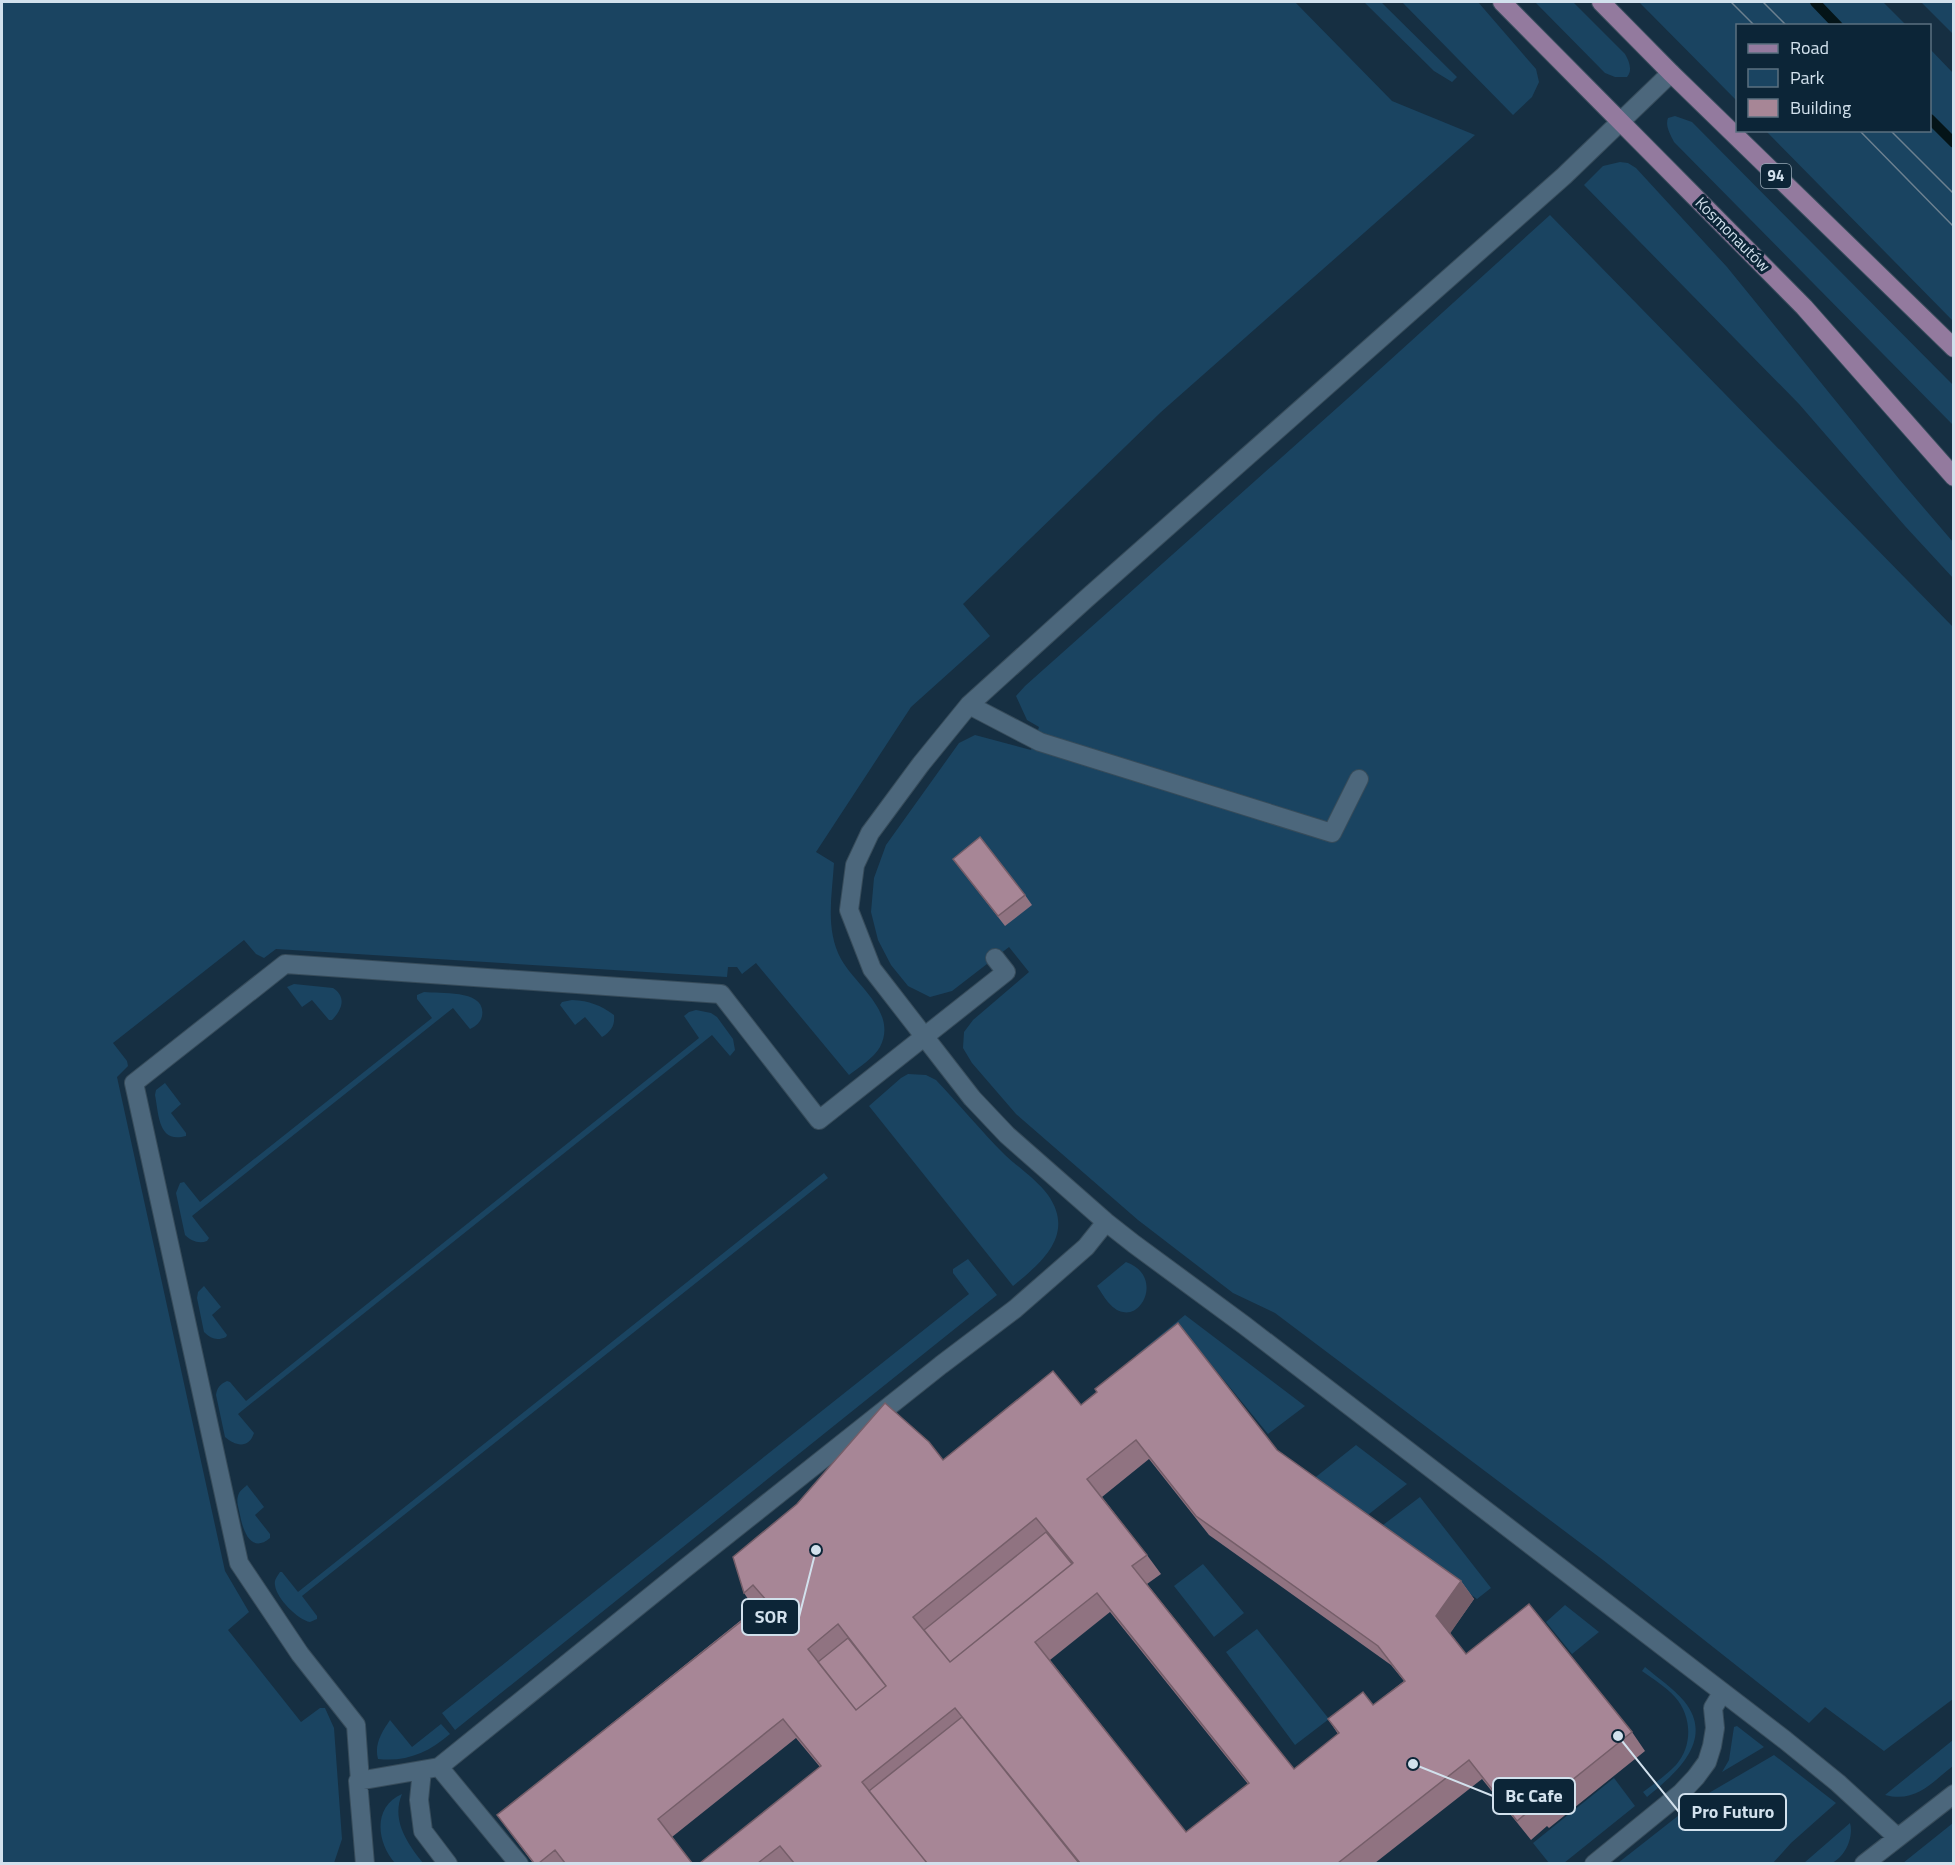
<svg xmlns="http://www.w3.org/2000/svg" width="1955" height="1865" font-family="'Titillium Web',sans-serif">
<style>
.green{fill:#1a4461}
.lines{fill:none;stroke-linecap:round;stroke-linejoin:round}
.stream{stroke:#041418;stroke-width:10}
.minor-casing{stroke:#374c5b;stroke-width:20}
.major-casing{stroke:#374c5b;stroke-width:20}
.minor{stroke:#4c677c;stroke-width:18}
.major{stroke:#937a9e;stroke-width:18}
.tram{stroke:#6c8090;stroke-width:1.5}
.wall{fill:#907381;fill-rule:evenodd}
.shaded-wall{fill:#755e69}
.building{fill:#a78696;stroke:#755e69;stroke-width:1.5;fill-rule:evenodd}
.labels{text-anchor:middle;stroke-width:6;stroke-linejoin:round;paint-order:stroke}
.shield{fill:#0c2537;stroke:#97a9b6;stroke-width:1.5}
.shield-label{font-size:15px;font-weight:bold;fill:#d2e1ed}
.street-label{font-size:16px;fill:#d2e1ed;stroke:#0c2537}
.leader{fill:none;stroke:#d2e1ed;stroke-width:2}
.callout-dot{fill:#d2e1ed;stroke:#0c2537;stroke-width:2}
.callout{fill:#0c2537;stroke:#d2e1ed;stroke-width:2}
.callout-label{font-size:18px;text-anchor:middle;font-weight:bold;fill:#d2e1ed}
</style>
<rect width="100%" height="100%" fill="#162f42"/>
<path class="green" d="M 2,2 L 1295,2 L 1392,101 L 1475,135 L 1161,412 L 963,604 L 990,636 L 911,707 L 816,852 L 834,863 C 832,896 825,929 841,959 C 856,986 898,1012 880,1047 C 874,1058 858,1068 849,1075 L 756,963 L 742,974 L 737,967 L 728,967 L 727,977 L 276,949 L 264,958 L 256,954 L 244,940 L 113,1043 L 127,1061 L 128,1066 L 117,1077 L 225,1571 L 249,1612 L 228,1630 L 301,1722 L 320,1708 L 325,1708 L 334,1728 L 342,1839 L 334,1863 L 2,1863 Z
M 1364,2 L 1381,2 L 1457,77 L 1452,82 L 1434,71 Z
M 1402,2 L 1478,2 L 1536,69 L 1539,82 L 1532,97 L 1513,115 Z
M 1535,2 L 1573,2 L 1625,54 C 1629,61 1633,70 1627,77 L 1615,77 L 1605,73 Z
M 1639,2 L 1883,2 L 1906,25 L 1738,26 L 1737,101 Z
M 1921,2 L 1953,2 L 1953,34 Z
M 1930,49 L 1953,73 L 1953,321 L 1766,131 L 1930,130 Z
M 1675,116 L 1692,122 L 1953,385 L 1953,425 L 1674,142 C 1670,134 1665,126 1668,118 Z
M 1620,162 L 1628,163 L 1636,168 L 1727,267 L 1899,479 L 1953,542 L 1953,578 L 1905,526 L 1799,404 L 1584,185 L 1603,166 Z
M 1550,215 L 1953,627 L 1953,1699 L 1884,1751 L 1825,1707 L 1809,1723 L 1603,1560 L 1275,1313 L 1233,1293 L 1138,1220 L 1016,1114 L 972,1063 L 963,1048 L 964,1032 L 973,1020 L 1029,972 L 1009,947 L 952,991 L 930,997 L 908,986 L 891,965 L 878,940 L 871,912 L 874,878 L 886,845 L 959,743 L 975,735 L 1031,750 L 1039,727 L 1027,720 L 1016,696 L 1025,686 L 1356,391 Z
M 294,984 L 333,988 C 347,997 342,1010 332,1020 L 329,1020 L 312,1000 L 302,1007 L 287,987 Z
M 424,992 C 441,994 487,989 482,1016 C 481,1022 475,1027 470,1029 L 453,1008 L 192,1216 L 209,1238 L 207,1241 C 199,1244 191,1241 185,1235 L 176,1193 L 180,1183 L 184,1182 L 200,1202 L 432,1018 L 417,999 L 417,995 Z
M 572,1000 C 590,1001 600,1005 614,1015 C 615,1026 611,1031 602,1037 L 585,1017 L 575,1025 L 560,1005 L 562,1002 Z
M 696,1010 L 711,1013 L 717,1017 L 733,1039 L 735,1050 L 730,1056 L 712,1035 L 238,1414 L 254,1433 C 249,1449 235,1446 225,1437 L 216,1395 C 217,1388 220,1384 227,1381 L 230,1382 L 246,1401 L 699,1038 L 684,1016 L 689,1012 Z
M 908,1074 L 926,1075 L 936,1080 C 960,1105 981,1131 1005,1155 C 1019,1168 1037,1180 1048,1195 C 1076,1235 1041,1263 1013,1286 L 869,1106 L 901,1078 Z
M 165,1083 L 181,1104 L 171,1113 L 186,1133 L 186,1136 C 158,1144 159,1115 155,1095 L 156,1090 Z
M 824,1173 L 828,1178 L 302,1596 L 317,1616 L 317,1619 L 310,1622 C 298,1620 276,1598 275,1585 C 274,1580 277,1577 280,1572 L 282,1572 L 298,1592 Z
M 968,1259 L 997,1295 L 455,1730 L 442,1713 L 969,1294 L 953,1273 L 953,1269 Z
M 1126,1262 C 1162,1275 1144,1317 1123,1312 C 1111,1310 1103,1295 1097,1286 Z
M 204,1286 L 221,1307 L 212,1315 L 227,1335 L 226,1337 C 217,1341 211,1339 204,1332 L 197,1298 L 198,1292 Z
M 1185,1315 L 1305,1406 L 1268,1434 L 1192,1341 L 1155,1369 L 1136,1355 Z
M 1356,1445 L 1407,1484 L 1364,1518 L 1312,1480 Z
M 247,1485 L 264,1507 L 255,1515 L 270,1534 L 270,1538 C 251,1554 243,1531 240,1515 C 239,1509 236,1502 238,1496 C 239,1491 244,1488 247,1485 Z
M 1420,1497 L 1491,1588 L 1477,1599 L 1379,1528 Z
M 1203,1564 L 1244,1613 L 1214,1637 L 1174,1586 Z
M 1565,1605 L 1599,1632 L 1572,1654 L 1546,1622 Z
M 1257,1629 L 1329,1719 L 1295,1745 L 1226,1652 Z
M 1645,1667 C 1658,1678 1673,1688 1684,1701 C 1716,1740 1675,1774 1647,1797 L 1643,1792 C 1654,1784 1666,1775 1676,1765 C 1693,1746 1692,1716 1675,1697 C 1666,1687 1653,1679 1642,1671 Z
M 390,1720 L 412,1747 L 441,1724 L 450,1734 C 428,1753 406,1762 378,1759 C 374,1744 382,1732 390,1720 Z
M 1737,1726 L 1764,1747 L 1722,1772 L 1729,1760 L 1734,1727 Z
M 1953,1740 L 1953,1766 C 1931,1783 1916,1803 1885,1795 Z
M 1774,1755 L 1836,1803 L 1791,1843 L 1773,1863 L 1618,1863 L 1702,1797 Z
M 1614,1778 L 1635,1806 L 1564,1863 L 1549,1863 L 1533,1843 Z
M 402,1794 C 391,1820 407,1843 423,1863 L 395,1863 C 377,1843 372,1807 402,1794 Z
M 1850,1823 C 1854,1837 1845,1859 1829,1864 C 1822,1865 1811,1864 1804,1863 Z
M 1953,1823 L 1953,1863 L 1903,1863 Z"/>
<g class="lines">
<path class="stream" d="M 1815,2 L 1838,26
M 1930,119 L 1954,143"/>
<g class="minor-casing">
<path id="minor" d="M 1671,73 L 1564,176 L 1086,599 L 969,705 L 921,764 L 870,833 L 855,865 L 849,910 L 872,969 L 972,1098 L 1007,1135 L 1106,1222 L 1134,1244 L 1244,1325 L 1785,1740 L 1838,1783 L 1897,1837
M 969,705 L 1040,742 L 1332,833 L 1359,779
M 439,1767 L 519,1864
M 422,1770 L 419,1800 L 423,1831 L 448,1864
M 360,1781 L 356,1725 L 300,1654 L 239,1563 L 134,1083 L 285,964 L 721,994 L 819,1120 L 1006,972 L 995,958
M 365,1864 L 358,1781 L 439,1767 L 683,1570 L 941,1365 L 1015,1309 L 1086,1247 L 1106,1222
M 1594,1864 L 1681,1793 L 1696,1777 L 1707,1762 L 1712,1746 L 1715,1728 L 1713,1708 L 1722,1693
M 1864,1864 L 1954,1794"/>
</g>
<g class="major-casing">
<path id="major" d="M 1502,2 L 1804,307 L 1954,477
M 1601,2 L 1671,73 L 1954,348"/>
</g>
<use href="#minor" class="minor"/>
<use href="#major" class="major"/>
<path class="tram" d="M 1731,2 L 1755,26
M 1763,2 L 1787,26
M 1859,130 L 1954,227
M 1890,130 L 1954,194"/>
</g>
<path class="wall" d="M 953,859 L 1025,895 L 1032,905 L 1005,926 Z
M 1081,1405 L 1277,1450 L 1461,1581 L 1474,1599 L 1450,1633 L 1466,1654 L 1632,1732 L 1645,1751 L 1549,1828 L 1547,1826 L 1531,1840 L 1482,1779 L 1375,1863 L 700,1863 L 820,1767 L 796,1738 L 672,1837 L 692,1863 L 533,1863 L 497,1815 L 755,1609 L 744,1593 L 733,1557 L 943,1460 ZM 1149,1459 L 1209,1535 L 1391,1665 L 1404,1681 L 1373,1705 L 1328,1719 L 1338,1734 L 1294,1769 L 1147,1584 L 1161,1574 L 1147,1555 L 1102,1497 ZM 1110,1612 L 1248,1784 L 1186,1832 L 1050,1660 Z"/>
<path class="shaded-wall" d="M 1461,1581 L 1474,1599 L 1449,1635 L 1436,1616 Z"/>
<path class="building" d="M 980,837 L 1025,895 L 998,916 L 953,859 Z
M 1178,1323 L 1277,1450 L 1461,1581 L 1436,1616 L 1466,1654 L 1529,1604 L 1632,1732 L 1536,1809 L 1534,1807 L 1517,1821 L 1469,1760 L 1338,1863 L 1080,1863 L 955,1708 L 862,1782 L 927,1863 L 794,1863 L 780,1846 L 758,1863 L 700,1863 L 821,1766 L 783,1719 L 658,1819 L 692,1863 L 565,1863 L 555,1850 L 539,1863 L 534,1863 L 497,1815 L 767,1601 L 753,1585 L 744,1593 L 733,1557 L 797,1504 L 885,1403 L 929,1442 L 943,1460 L 1053,1371 L 1081,1405 L 1097,1392 L 1095,1389 ZM 1136,1440 L 1196,1516 L 1378,1646 L 1405,1681 L 1373,1705 L 1363,1692 L 1328,1719 L 1339,1733 L 1294,1769 L 1132,1566 L 1147,1555 L 1087,1479 ZM 1036,1518 L 1073,1563 L 950,1662 L 913,1617 ZM 1097,1593 L 1249,1783 L 1186,1832 L 1035,1642 ZM 838,1624 L 886,1686 L 856,1710 L 808,1649 Z
M 1046,1532 L 1072,1564 L 950,1662 L 924,1630 Z
M 848,1638 L 886,1686 L 856,1710 L 818,1662 Z
M 962,1717 L 1079,1863 L 927,1863 L 869,1791 Z"/>
<g class="labels">
<rect class="shield" x="1761" y="164" width="30" height="24" rx="4.5"/>
<g class="shield-label">
<text x="1776" y="181">94</text>
</g>
<g class="street-label">
<text transform="translate(1733 234) rotate(45)" y="6">Kosmonautów</text>
</g>
</g>
<path class="leader" d="M816 1550L799 1617M1413 1764L1493 1796M1618 1736L1679 1812"/>
<g class="callout-dot">
<circle cx="816" cy="1550" r="6"/>
<circle cx="1413" cy="1764" r="6"/>
<circle cx="1618" cy="1736" r="6"/>
</g>
<g class="callout">
<rect x="742" y="1599" width="57" height="36" rx="6"/>
<rect x="1493" y="1778" width="82" height="36" rx="6"/>
<rect x="1679" y="1794" width="107" height="36" rx="6"/>
</g>
<g class="callout-label">
<text x="771" y="1623">SOR</text>
<text x="1534" y="1802">Bc Cafe</text>
<text x="1733" y="1818">Pro Futuro</text>
</g>
<rect width="1955" height="1865" fill="none" stroke="#d2e1ed" stroke-width="6"/>
<rect x="1736" y="24" width="195" height="108" fill="#0c2537" stroke="#5b7080" stroke-width="1.5"/>
<rect x="1748" y="44" width="30" height="9" fill="#937a9e" stroke="#5b7080" stroke-width="1.5"/>
<text x="1790" y="54" font-size="18" fill="#d2e1ed">Road</text>
<rect x="1748" y="69" width="30" height="18" fill="#1a4461" stroke="#5b7080" stroke-width="1.5"/>
<text x="1790" y="84" font-size="18" fill="#d2e1ed">Park</text>
<rect x="1748" y="99" width="30" height="18" fill="#a78696" stroke="#5b7080" stroke-width="1.5"/>
<text x="1790" y="114" font-size="18" fill="#d2e1ed">Building</text>
</svg>
